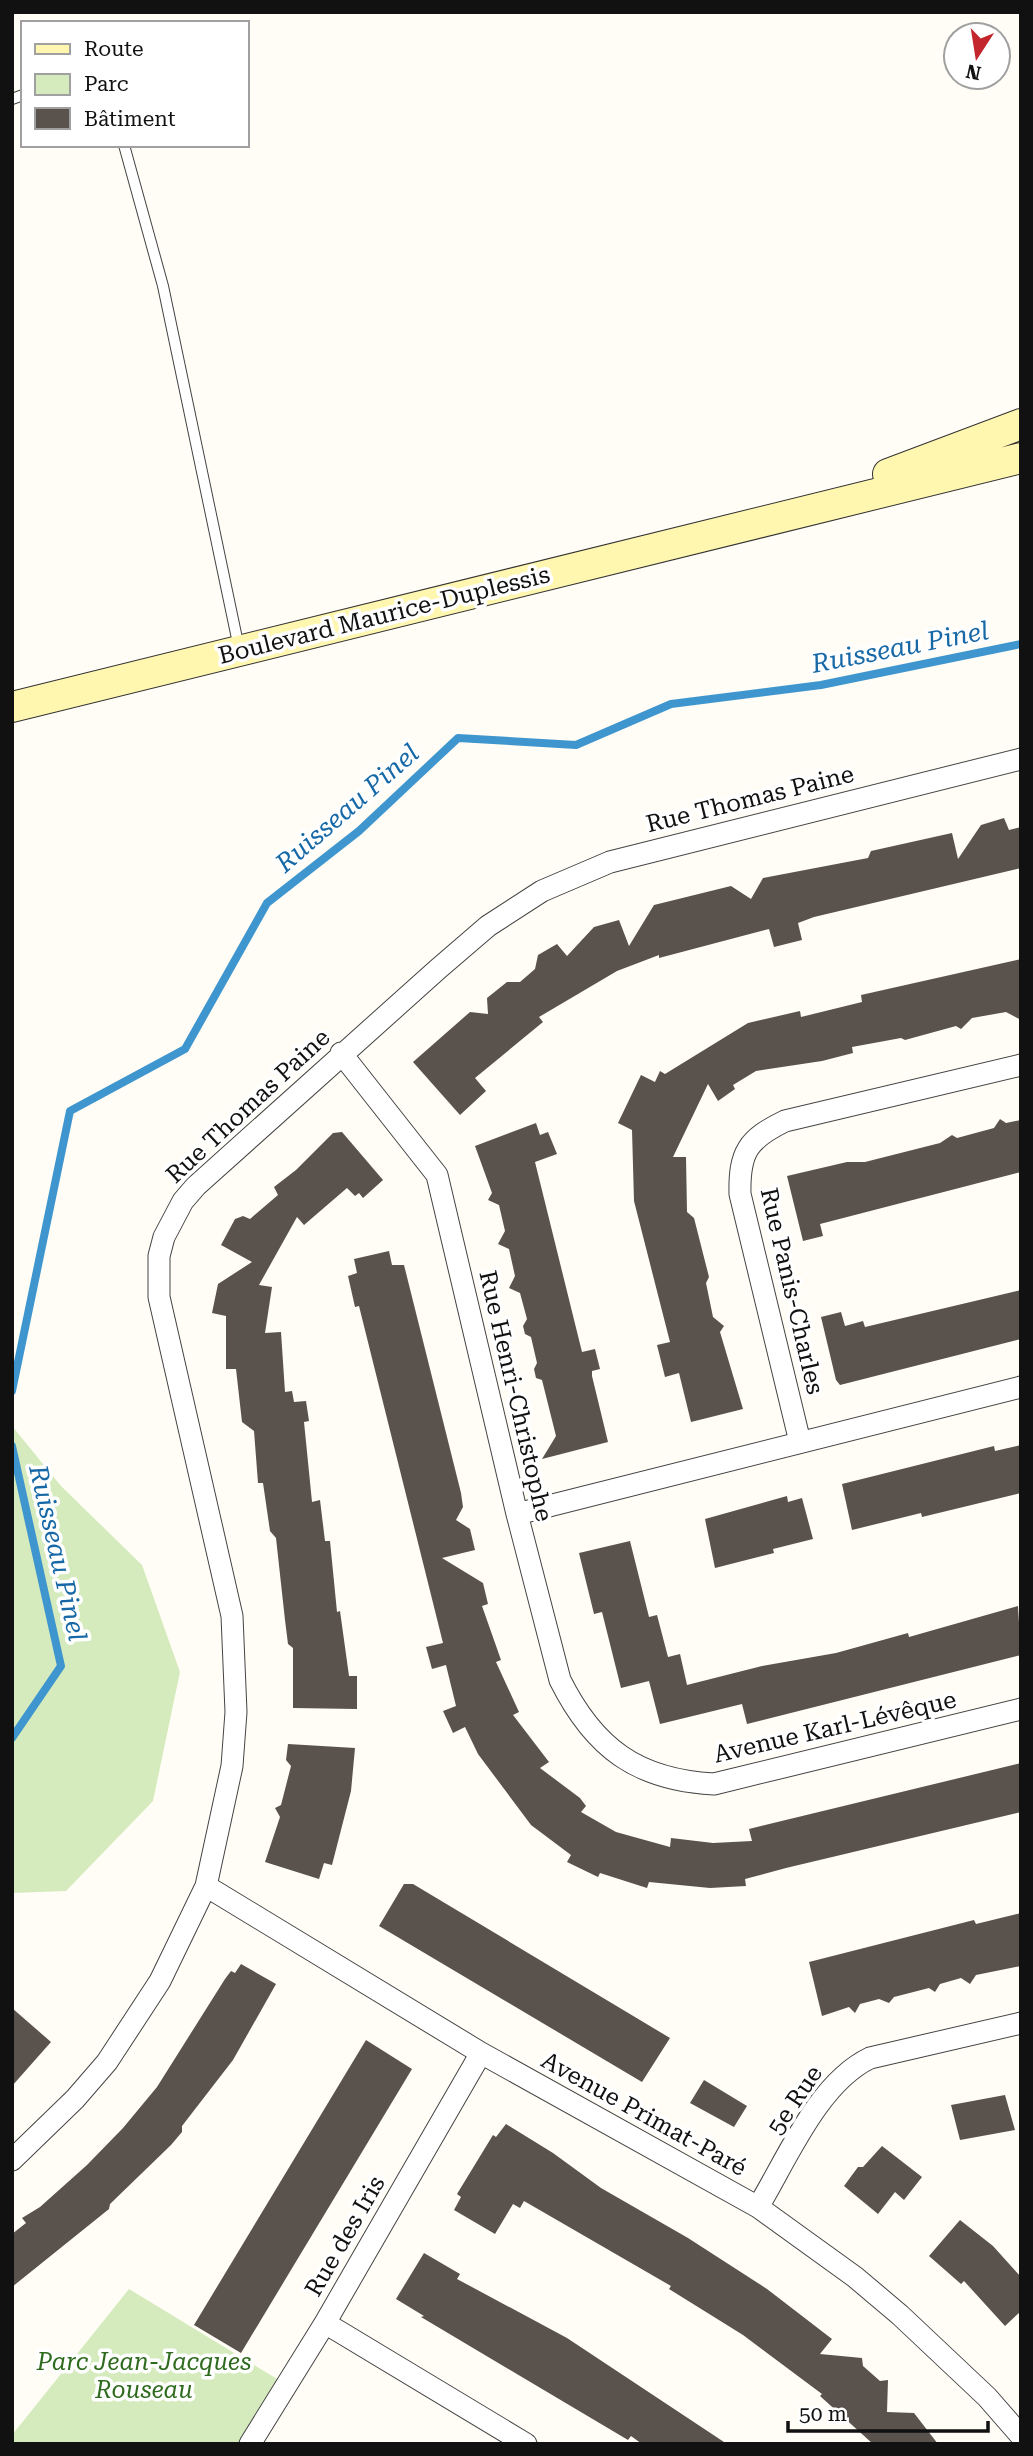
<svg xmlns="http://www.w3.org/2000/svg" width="1033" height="2456" font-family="'Roboto Serif',serif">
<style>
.green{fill:#d5ebbd}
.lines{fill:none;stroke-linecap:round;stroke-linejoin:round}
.stream{stroke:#3f96cf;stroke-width:8}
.building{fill:#5a524d}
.lane-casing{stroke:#444;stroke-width:12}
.street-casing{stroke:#444;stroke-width:23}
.secondary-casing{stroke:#333;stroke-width:32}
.lane{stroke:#fff;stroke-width:10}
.street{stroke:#fff;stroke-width:21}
.secondary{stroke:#fff6b0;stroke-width:30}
.labels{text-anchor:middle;stroke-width:7;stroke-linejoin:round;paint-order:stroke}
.street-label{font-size:24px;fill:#111;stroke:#fff}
.park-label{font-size:24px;font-style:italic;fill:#2f6b1f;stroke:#fff}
.water-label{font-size:26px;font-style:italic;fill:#1768a6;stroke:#fff}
</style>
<rect width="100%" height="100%" fill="#fffdf5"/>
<path class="green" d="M 12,1426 L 61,1486 L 142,1565 L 180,1672 L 153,1801 L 66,1891 L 12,1893 Z
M 129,2289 L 287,2385 L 250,2444 L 12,2444 L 12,2435 Z"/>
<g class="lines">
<path class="stream" d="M 12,1391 L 70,1111 L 185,1049 L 267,903 L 359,831 L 458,738 L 576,745 L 671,704 L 821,685 L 1021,644
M 12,1446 L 61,1666 L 12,1738"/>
</g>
<path class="building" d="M 1004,818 L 1009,830 L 1021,827 L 1021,868 L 814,917 L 798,923 L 802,940 L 774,947 L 769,929 L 659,958 L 659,955 L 617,971 L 539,1017 L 543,1022 L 475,1078 L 486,1091 L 460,1115 L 413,1062 L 470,1012 L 488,1014 L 487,998 L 507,982 L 520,982 L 535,969 L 538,955 L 557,944 L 567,956 L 594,927 L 619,920 L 629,946 L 654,905 L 731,886 L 751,899 L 763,878 L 868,858 L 871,851 L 952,833 L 958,859 L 981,825 Z
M 1021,959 L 1021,1020 L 1006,1012 L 972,1018 L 961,1029 L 956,1026 L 905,1040 L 901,1038 L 852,1047 L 853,1053 L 822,1061 L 756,1071 L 733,1085 L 735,1089 L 718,1101 L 708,1084 L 673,1157 L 686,1157 L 687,1212 L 694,1218 L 709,1277 L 706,1283 L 713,1317 L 724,1326 L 720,1332 L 743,1409 L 691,1422 L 679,1373 L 665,1377 L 657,1345 L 670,1342 L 634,1201 L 632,1130 L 618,1123 L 641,1075 L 655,1082 L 660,1071 L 665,1074 L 748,1023 L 800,1011 L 801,1017 L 862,1002 L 861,995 Z
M 1000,1119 L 1006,1123 L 1021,1120 L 1021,1172 L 820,1224 L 823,1236 L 803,1241 L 787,1176 L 847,1162 L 865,1162 L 940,1143 L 952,1135 L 957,1138 L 994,1128 Z
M 536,1123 L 540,1135 L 548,1132 L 557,1154 L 535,1162 L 582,1352 L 595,1349 L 600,1369 L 592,1371 L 592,1376 L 608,1442 L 542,1459 L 556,1436 L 542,1380 L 536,1378 L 534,1369 L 537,1363 L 531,1337 L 525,1334 L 523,1326 L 527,1319 L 520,1293 L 509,1288 L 515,1276 L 509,1249 L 498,1244 L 505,1231 L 499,1205 L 488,1200 L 492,1193 L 475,1146 Z
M 342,1132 L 383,1180 L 363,1198 L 359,1193 L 355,1196 L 347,1188 L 304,1225 L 297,1217 L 259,1285 L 272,1287 L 265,1333 L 281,1332 L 285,1392 L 292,1391 L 294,1402 L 306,1401 L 309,1421 L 304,1422 L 312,1502 L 320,1500 L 325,1541 L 330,1541 L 337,1612 L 340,1611 L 349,1676 L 357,1676 L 357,1709 L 293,1708 L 293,1648 L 288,1644 L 285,1620 L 276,1538 L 270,1531 L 263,1483 L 258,1483 L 254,1431 L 242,1422 L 236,1369 L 226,1369 L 226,1316 L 212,1313 L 218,1284 L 252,1262 L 221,1245 L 235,1219 L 243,1216 L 250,1219 L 278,1195 L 274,1187 L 296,1170 L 333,1133 Z
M 389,1251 L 392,1265 L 404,1265 L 461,1493 L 463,1507 L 456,1520 L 470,1529 L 475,1550 L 442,1558 L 483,1583 L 488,1604 L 482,1606 L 501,1660 L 496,1662 L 519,1712 L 513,1715 L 549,1762 L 540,1768 L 580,1798 L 586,1806 L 581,1812 L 616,1832 L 670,1847 L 671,1838 L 713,1843 L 752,1841 L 749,1829 L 1021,1763 L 1021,1812 L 786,1868 L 745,1879 L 746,1886 L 710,1888 L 649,1882 L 647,1888 L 600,1873 L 598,1877 L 567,1862 L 571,1855 L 531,1825 L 478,1754 L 465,1727 L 453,1733 L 443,1711 L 456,1706 L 446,1665 L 432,1669 L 426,1647 L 443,1643 L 359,1306 L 355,1307 L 348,1276 L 357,1273 L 354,1259 Z
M 1021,1290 L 1021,1339 L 840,1385 L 836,1380 L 821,1317 L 841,1312 L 845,1326 L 863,1321 L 865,1327 Z
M 1021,1445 L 1021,1493 L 922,1517 L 921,1513 L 852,1530 L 842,1484 L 994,1446 L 995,1451 Z
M 787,1496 L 788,1502 L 802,1498 L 813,1539 L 773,1549 L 774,1553 L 715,1568 L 705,1519 Z
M 630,1541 L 649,1617 L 657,1615 L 668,1657 L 680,1654 L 687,1685 L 762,1666 L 836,1653 L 908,1633 L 909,1637 L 1018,1606 L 1021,1655 L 747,1724 L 742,1704 L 660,1724 L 649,1681 L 621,1688 L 602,1612 L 594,1614 L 579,1553 Z
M 288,1744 L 355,1748 L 351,1791 L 332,1865 L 324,1863 L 319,1879 L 265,1862 L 280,1817 L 275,1808 L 281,1805 L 291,1766 L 286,1760 Z
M 404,1884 L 413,1884 L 670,2038 L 642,2082 L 379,1926 Z
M 1021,1913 L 1021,1966 L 976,1975 L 970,1984 L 961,1978 L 940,1984 L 935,1992 L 929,1988 L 894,1997 L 889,2003 L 879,1999 L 860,2004 L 855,2013 L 849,2007 L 822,2016 L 809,1962 L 974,1920 L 976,1924 Z
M 241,1964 L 276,1984 L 233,2060 L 182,2126 L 182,2132 L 171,2145 L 110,2204 L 109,2209 L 12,2287 L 12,2234 L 26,2223 L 22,2218 L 40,2207 L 87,2165 L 123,2128 L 157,2087 L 225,1979 L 231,1971 L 235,1973 Z
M 12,2008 L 51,2042 L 12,2086 Z
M 366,2040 L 412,2069 L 241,2353 L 194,2325 Z
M 704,2080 L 747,2106 L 734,2127 L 690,2103 Z
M 1005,2095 L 1015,2130 L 960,2140 L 951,2105 Z
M 506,2124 L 553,2153 L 601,2188 L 688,2238 L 767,2289 L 832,2339 L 820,2354 L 862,2358 L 863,2366 L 880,2381 L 888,2380 L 887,2412 L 914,2413 L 938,2444 L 873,2444 L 820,2396 L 822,2394 L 743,2335 L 669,2289 L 671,2286 L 524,2201 L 520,2208 L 513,2204 L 495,2234 L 454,2210 L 461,2197 L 457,2194 L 493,2135 L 496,2137 Z
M 882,2146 L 922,2177 L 904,2200 L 895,2192 L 878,2214 L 844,2186 L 858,2167 L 863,2167 Z
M 960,2220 L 993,2246 L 1021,2277 L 1021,2311 L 1005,2326 L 964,2281 L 961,2284 L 929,2256 Z
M 424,2253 L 460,2274 L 457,2279 L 567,2338 L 727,2444 L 642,2444 L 631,2436 L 628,2440 L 421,2317 L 424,2316 L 396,2299 Z"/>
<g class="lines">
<g class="lane-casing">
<path id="lane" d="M 12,99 L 23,95
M 124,145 L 163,286 L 239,648"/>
</g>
<g class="street-casing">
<path id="street" d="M 341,1053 L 437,1175 L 517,1514 L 560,1680 C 594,1748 637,1780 714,1784 L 1021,1709
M 800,1442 L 740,1194 C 739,1152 748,1139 785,1121 L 1021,1065
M 517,1514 L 1021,1387
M 206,1886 L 481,2053 L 758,2207 L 855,2277 L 900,2315 L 987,2397 L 1021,2436
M 12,2160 L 75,2099 L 107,2062 L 160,1981 L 206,1886 L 232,1766 L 236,1712 L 232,1616 L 159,1297 L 159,1256 L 164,1237 L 183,1201 L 196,1186 L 438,969 L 488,926 L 542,891 L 610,862 L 1021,759
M 758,2207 C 787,2159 818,2083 870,2058 L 1021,2023
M 325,2323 L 526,2444
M 250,2444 L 325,2323 L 481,2053"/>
</g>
<g class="secondary-casing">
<path id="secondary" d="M 888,474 L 1021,424
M 12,707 L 1021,458"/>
</g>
<use href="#lane" class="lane"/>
<use href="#street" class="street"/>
<use href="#secondary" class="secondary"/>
</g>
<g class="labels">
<g class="street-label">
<text transform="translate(384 615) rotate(-14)" y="8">Boulevard Maurice-Duplessis</text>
<text transform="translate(750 799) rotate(-14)" y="8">Rue Thomas Paine</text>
<text transform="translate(248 1106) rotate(-43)" y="8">Rue Thomas Paine</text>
<text transform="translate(792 1291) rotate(77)" y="8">Rue Panis-Charles</text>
<text transform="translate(516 1396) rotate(77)" y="8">Rue Henri-Christophe</text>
<text transform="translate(835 1727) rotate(-13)" y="8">Avenue Karl-Lévêque</text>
<text transform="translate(795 2100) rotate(-56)" y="8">5e Rue</text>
<text transform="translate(644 2114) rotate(29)" y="8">Avenue Primat-Paré</text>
<text transform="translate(345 2236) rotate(-60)" y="8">Rue des Iris</text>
</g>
<g class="park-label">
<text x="144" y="2370">Parc Jean-Jacques<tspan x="144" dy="28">Rouseau</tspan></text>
</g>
<g class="water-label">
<text transform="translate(900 647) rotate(-11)" y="9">Ruisseau Pinel</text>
<text transform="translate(347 808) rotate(-41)" y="9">Ruisseau Pinel</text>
<text transform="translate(58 1553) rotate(77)" y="9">Ruisseau Pinel</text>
</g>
</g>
<rect width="1033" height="2456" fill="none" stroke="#111111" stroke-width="28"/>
<rect x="21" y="21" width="228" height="126" fill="#ffffff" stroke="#a0a0a0" stroke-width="2"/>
<rect x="35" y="44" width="35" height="10" fill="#fff6b0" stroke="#a0a0a0" stroke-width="2"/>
<text x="84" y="56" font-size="21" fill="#111111">Route</text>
<rect x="35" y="74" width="35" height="21" fill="#d5ebbd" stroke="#a0a0a0" stroke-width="2"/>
<text x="84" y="91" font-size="21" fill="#111111">Parc</text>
<rect x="35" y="108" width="35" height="21" fill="#5a524d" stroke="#a0a0a0" stroke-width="2"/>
<text x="84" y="126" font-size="21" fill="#111111">Bâtiment</text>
<g transform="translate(977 56) rotate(192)"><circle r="33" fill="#ffffff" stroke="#a0a0a0" stroke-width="2"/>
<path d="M0-5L12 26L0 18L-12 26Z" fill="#c4262e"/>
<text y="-10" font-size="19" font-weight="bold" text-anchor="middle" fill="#111111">N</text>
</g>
<path d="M788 2421v10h200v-10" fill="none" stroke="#111111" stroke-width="3.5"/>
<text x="799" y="2421" font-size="21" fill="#111111" stroke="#ffffff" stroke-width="5" paint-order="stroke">50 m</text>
</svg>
